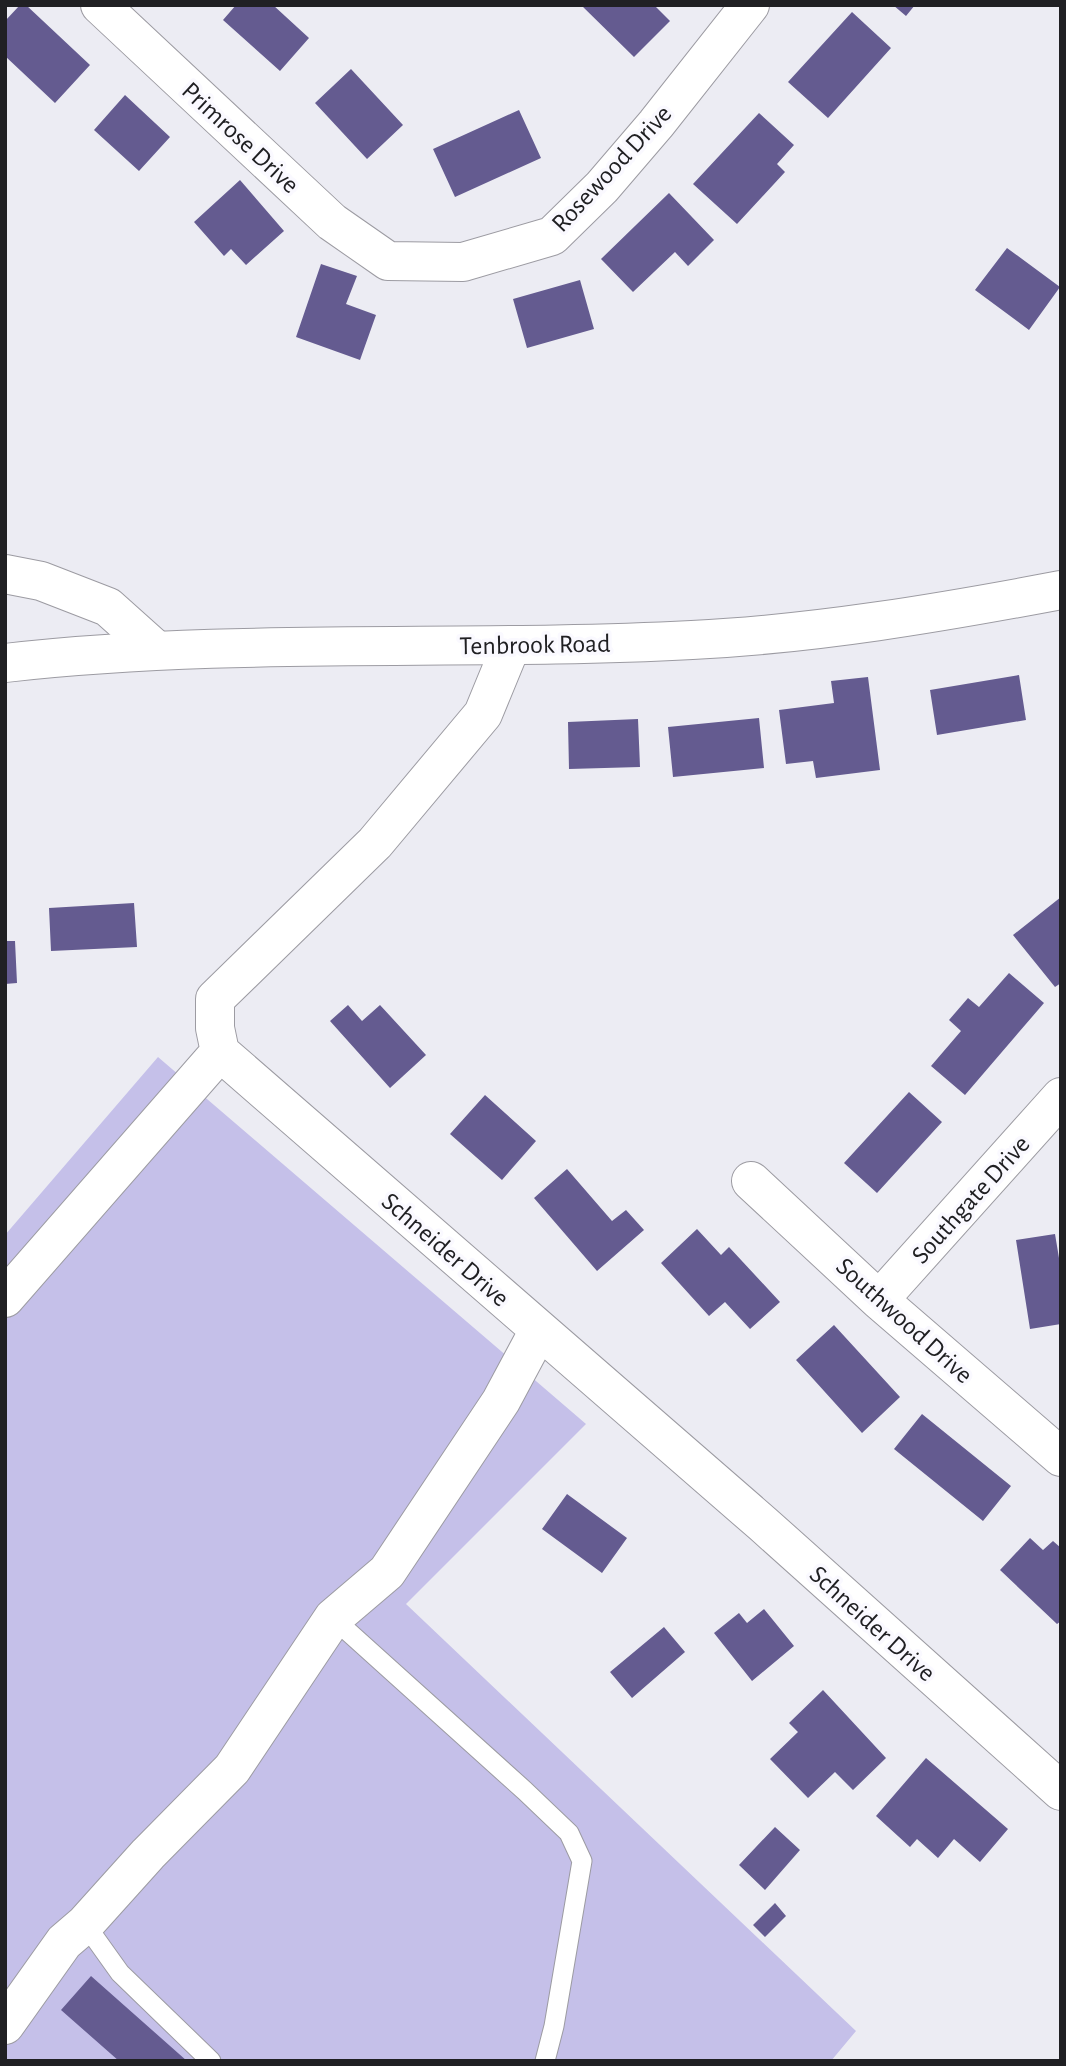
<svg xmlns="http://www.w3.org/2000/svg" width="1066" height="2066" font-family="'Alegreya Sans',sans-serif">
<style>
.green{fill:#c5c0e9}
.building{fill:#645b90}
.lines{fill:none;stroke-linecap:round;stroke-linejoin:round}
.service-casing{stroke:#9c9ba2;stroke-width:21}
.minor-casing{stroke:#9c9ba2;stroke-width:40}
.tertiary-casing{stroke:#9c9ba2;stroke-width:40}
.service{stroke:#fff;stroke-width:19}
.minor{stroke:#fff;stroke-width:38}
.tertiary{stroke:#fff;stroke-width:38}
.labels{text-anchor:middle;stroke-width:7;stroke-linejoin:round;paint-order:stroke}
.street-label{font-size:26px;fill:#202023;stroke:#faf9ff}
</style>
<rect width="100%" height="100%" fill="#ececf3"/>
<path class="green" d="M 158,1057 L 586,1424 L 406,1604 L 856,2031 L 831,2061 L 5,2061 L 5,1235 Z"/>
<path class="building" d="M 20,5 L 26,5 L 90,65 L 55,103 L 5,56 L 5,21 Z
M 236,5 L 273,5 L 309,38 L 280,71 L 223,20 Z
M 581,5 L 654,5 L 670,21 L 634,57 Z
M 893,5 L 915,5 L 906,16 Z
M 852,12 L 891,48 L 828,118 L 788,82 Z
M 351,69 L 403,125 L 367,159 L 315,103 Z
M 125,95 L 170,137 L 139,171 L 94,130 Z
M 519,110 L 541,158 L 455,197 L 433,149 Z
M 759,113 L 794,145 L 777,164 L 785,172 L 737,224 L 693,184 Z
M 240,180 L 284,231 L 246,265 L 231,249 L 224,256 L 194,222 Z
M 669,193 L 714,240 L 688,266 L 675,252 L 633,292 L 601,259 Z
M 1007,248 L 1060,287 L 1029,330 L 975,290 Z
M 321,264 L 357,276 L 346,304 L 376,315 L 360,360 L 296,337 Z
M 580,280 L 594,329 L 527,348 L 513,299 Z
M 1019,675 L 1026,720 L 937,735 L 930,690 Z
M 868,677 L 880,770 L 816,778 L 813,761 L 786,764 L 779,710 L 834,703 L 831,681 Z
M 759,718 L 764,768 L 673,777 L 668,727 Z
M 638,719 L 640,767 L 569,769 L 568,722 Z
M 1061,897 L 1061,983 L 1055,987 L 1013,935 Z
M 134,903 L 137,947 L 51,951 L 49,908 Z
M 5,941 L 15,941 L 17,983 L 5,984 Z
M 1009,973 L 1044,1003 L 965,1095 L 931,1066 L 961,1031 L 949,1020 L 968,998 L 979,1007 Z
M 348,1005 L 362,1021 L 380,1005 L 426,1055 L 390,1088 L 330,1021 Z
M 909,1092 L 942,1122 L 877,1193 L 844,1163 Z
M 485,1095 L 536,1141 L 502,1180 L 450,1134 Z
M 567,1169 L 612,1221 L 626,1210 L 644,1230 L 597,1271 L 534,1198 Z
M 697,1229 L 721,1255 L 729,1247 L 780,1302 L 750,1329 L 725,1302 L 709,1316 L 661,1263 Z
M 1055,1234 L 1061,1270 L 1061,1324 L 1030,1329 L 1016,1240 Z
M 834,1325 L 900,1397 L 862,1433 L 796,1360 Z
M 922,1414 L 1011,1486 L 983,1521 L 894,1449 Z
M 567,1494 L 627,1538 L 602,1573 L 542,1529 Z
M 1030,1538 L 1043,1550 L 1053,1541 L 1061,1548 L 1061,1621 L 1057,1624 L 1000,1570 Z
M 764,1609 L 794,1646 L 752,1681 L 714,1633 L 739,1613 L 747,1623 Z
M 664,1627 L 685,1652 L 632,1698 L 610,1672 Z
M 823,1690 L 886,1758 L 853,1790 L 835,1772 L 808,1798 L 770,1759 L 798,1732 L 789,1723 Z
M 926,1758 L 1008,1829 L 980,1862 L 954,1839 L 938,1858 L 917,1839 L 910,1847 L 876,1816 Z
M 775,1827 L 800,1850 L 765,1890 L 739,1865 Z
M 775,1903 L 786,1916 L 765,1937 L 753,1925 Z
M 91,1976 L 187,2061 L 119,2061 L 61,2010 Z"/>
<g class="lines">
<g class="service-casing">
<path id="service" d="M 333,1618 L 525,1791 L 569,1833 L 582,1861 L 554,2026 L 545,2061
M 85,1924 L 120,1973 L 211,2061"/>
</g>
<g class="minor-casing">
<path id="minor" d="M 100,5 L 332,222 L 388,261 L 463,262 L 552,236 L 602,187 L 656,124 L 750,5
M 5,574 L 41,581 L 108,607 L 156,650
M 511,646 L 483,714 L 375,843 L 215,999 L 215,1028 L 220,1052 L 763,1524 L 1061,1791
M 751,1181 L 879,1300 L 1061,1457
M 5,1298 L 220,1052
M 879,1300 L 1061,1097
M 5,2025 L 64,1942 L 85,1924 L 148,1854 L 232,1769 L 333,1618 L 387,1572 L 501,1401 L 539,1330"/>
</g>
<g class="tertiary-casing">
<path id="tertiary" d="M 5,663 C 233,637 463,652 692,640 C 815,634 939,613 1061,590"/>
</g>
<use href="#service" class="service"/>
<use href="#minor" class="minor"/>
<use href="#tertiary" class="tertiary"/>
</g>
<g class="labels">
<g class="street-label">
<text transform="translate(241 137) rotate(43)" y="9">Primrose Drive</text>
<text transform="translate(611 168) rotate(-47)" y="9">Rosewood Drive</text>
<text transform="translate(535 644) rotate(-1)" y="9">Tenbrook Road</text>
<text transform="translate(970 1199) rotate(-48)" y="9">Southgate Drive</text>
<text transform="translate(446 1249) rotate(41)" y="9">Schneider Drive</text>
<text transform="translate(905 1320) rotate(42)" y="9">Southwood Drive</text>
<text transform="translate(873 1623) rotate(42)" y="9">Schneider Drive</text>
</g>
</g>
<rect width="1066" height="2066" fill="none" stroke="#202023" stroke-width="14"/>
</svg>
